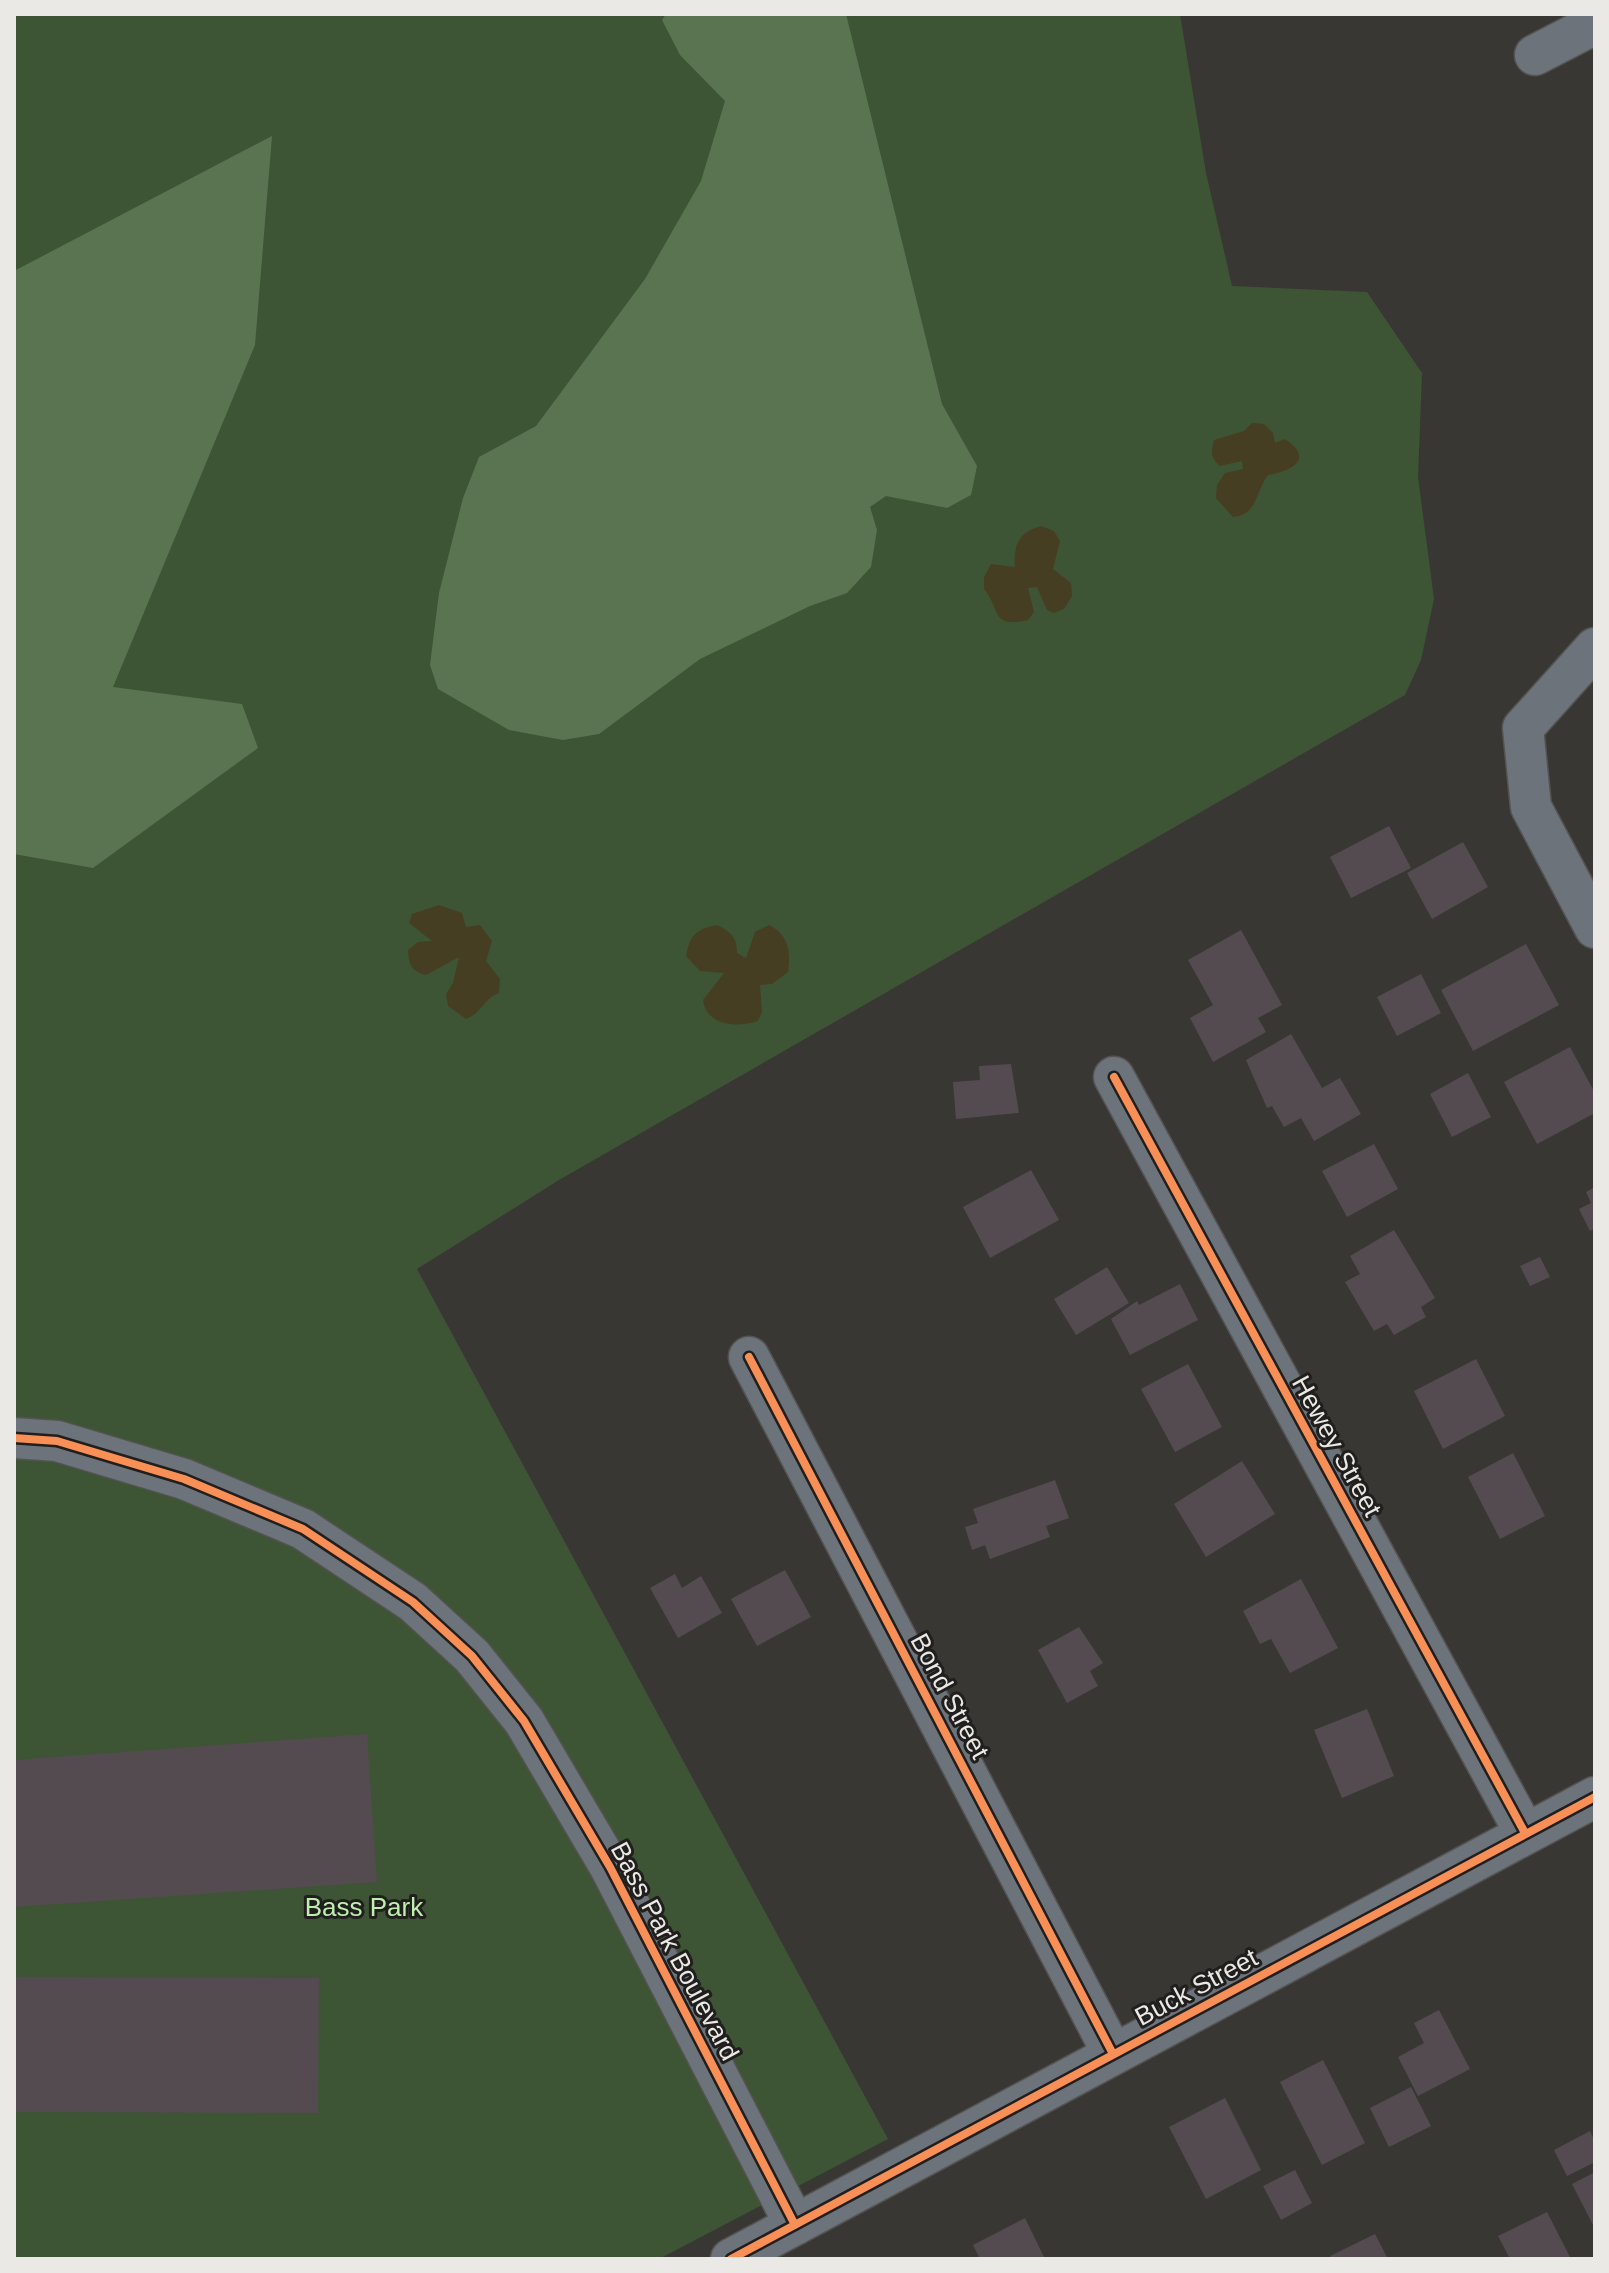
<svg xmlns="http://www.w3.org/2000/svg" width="1609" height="2273" font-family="Helvetica,sans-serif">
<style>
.green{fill:#3d5535}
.forest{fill:#5a7351}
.sand{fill:#463e22}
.building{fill:#544b50}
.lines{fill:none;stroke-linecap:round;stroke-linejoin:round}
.minor-casing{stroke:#555351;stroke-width:43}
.minor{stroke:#6c737a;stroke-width:40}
.cycleway-casing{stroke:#201f1d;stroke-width:13}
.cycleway{stroke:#f78f57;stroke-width:8}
.labels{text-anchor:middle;stroke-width:6;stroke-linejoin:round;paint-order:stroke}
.street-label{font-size:26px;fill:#ebe9e6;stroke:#201f1d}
.park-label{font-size:26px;fill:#bfefb0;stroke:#201f1d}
</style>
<rect width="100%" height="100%" fill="#393734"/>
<path class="green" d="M 14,14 L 1180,14 L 1206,173 L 1232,286 L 1367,292 L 1422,373 L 1418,477 L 1434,599 L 1421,660 L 1405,695 L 559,1180 L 417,1269 L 888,2139 L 659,2259 L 14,2259 Z"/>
<path class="forest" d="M 666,14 L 846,14 L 942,404 L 977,466 L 971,495 L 947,508 L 886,496 L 870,507 L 877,530 L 871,567 L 847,593 L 810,606 L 700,659 L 599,734 L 563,740 L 509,730 L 438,689 L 430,665 L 439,593 L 463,498 L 479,457 L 536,426 L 645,279 L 701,181 L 725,101 L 680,55 L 662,20 Z
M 272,136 L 255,345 L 113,687 L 242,704 L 258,748 L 93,868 L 14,854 L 14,271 Z"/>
<path class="sand" d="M 1252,423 L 1264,424 L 1273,433 L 1275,443 L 1285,439 C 1316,460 1290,471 1268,475 C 1255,492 1258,515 1233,517 L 1216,498 L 1217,485 L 1225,473 L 1243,469 L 1242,461 L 1220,466 C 1210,457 1211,452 1214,440 L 1244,431 Z
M 1041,526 L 1054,531 L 1060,541 L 1053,569 L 1071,583 L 1072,596 L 1064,609 L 1054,613 L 1047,610 L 1037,587 L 1028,588 L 1034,612 L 1028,620 C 990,629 1001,609 984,589 L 984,577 L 991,564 L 1015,567 C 1013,545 1019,532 1041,526 Z
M 439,905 L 462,913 L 466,927 L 480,925 L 492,941 L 486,961 L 500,979 L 499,993 C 484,998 482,1013 466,1019 L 448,1006 L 446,994 L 453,983 L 459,957 L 426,975 C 411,971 409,965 408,950 L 418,942 L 432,941 L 409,923 L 412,914 Z
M 717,925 C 731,932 737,937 737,953 L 746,958 L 755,932 L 769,925 C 789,935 791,952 788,972 L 772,984 L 760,985 L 762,1012 L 758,1021 C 736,1028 707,1026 703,1000 L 724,973 L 700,971 L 686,956 C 690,935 696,929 717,925 Z"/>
<path class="building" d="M 1389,826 L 1411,868 L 1351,898 L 1330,857 Z
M 1463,842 L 1488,887 L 1432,919 L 1407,873 Z
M 1241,930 L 1282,1005 L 1258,1018 L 1266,1032 L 1213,1062 L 1190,1018 L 1213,1005 L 1188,960 Z
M 1526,944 L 1559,1005 L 1473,1051 L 1441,990 Z
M 1421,974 L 1441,1013 L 1397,1036 L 1377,997 Z
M 1291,1034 L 1322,1088 L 1340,1078 L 1361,1114 L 1314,1141 L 1301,1118 L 1284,1127 L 1272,1106 L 1267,1108 L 1246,1060 Z
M 1570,1047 L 1595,1093 L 1595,1113 L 1537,1144 L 1504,1082 Z
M 1011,1064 L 1019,1113 L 956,1119 L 953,1082 L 980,1080 L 979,1066 Z
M 1468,1073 L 1491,1117 L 1452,1137 L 1430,1094 Z
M 1374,1144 L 1398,1189 L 1347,1217 L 1322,1171 Z
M 1031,1170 L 1059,1220 L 990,1258 L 963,1207 Z
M 1595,1187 L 1595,1228 L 1590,1231 L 1579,1209 L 1591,1203 L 1586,1192 Z
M 1394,1230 L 1435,1298 L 1421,1307 L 1426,1317 L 1394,1335 L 1387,1324 L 1374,1331 L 1345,1282 L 1360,1274 L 1350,1256 Z
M 1540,1257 L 1550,1277 L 1530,1286 L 1520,1266 Z
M 1107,1267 L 1129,1303 L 1076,1335 L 1054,1299 Z
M 1180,1284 L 1198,1320 L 1130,1355 L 1111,1319 L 1137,1301 L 1139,1305 Z
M 1476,1359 L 1505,1416 L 1443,1449 L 1414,1391 Z
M 1188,1364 L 1222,1427 L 1175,1452 L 1141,1389 Z
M 1513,1453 L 1545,1516 L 1500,1539 L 1468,1477 Z
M 1242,1461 L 1275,1514 L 1206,1557 L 1174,1504 Z
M 1055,1480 L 1069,1518 L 1046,1526 L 1050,1537 L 990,1559 L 985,1545 L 972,1550 L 965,1527 L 978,1523 L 973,1509 Z
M 785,1570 L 811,1617 L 757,1646 L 731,1599 Z
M 675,1574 L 682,1588 L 701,1576 L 722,1613 L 678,1638 L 650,1588 Z
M 1301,1579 L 1338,1648 L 1290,1673 L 1271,1639 L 1260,1644 L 1243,1611 Z
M 1079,1627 L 1103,1663 L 1090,1671 L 1098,1686 L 1067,1703 L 1038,1650 Z
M 1367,1709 L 1394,1776 L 1342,1798 L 1314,1730 Z
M 367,1734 L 377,1882 L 14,1907 L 14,1760 Z
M 14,1977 L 319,1978 L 318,2113 L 14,2112 Z
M 1439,2010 L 1470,2069 L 1418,2096 L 1398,2057 L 1424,2043 L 1414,2023 Z
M 1323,2060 L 1365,2143 L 1322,2165 L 1280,2082 Z
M 1411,2087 L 1431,2126 L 1389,2147 L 1370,2108 Z
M 1225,2098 L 1261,2170 L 1206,2199 L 1169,2127 Z
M 1590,2131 L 1595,2142 L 1595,2162 L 1567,2176 L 1554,2150 Z
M 1295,2170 L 1312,2203 L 1281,2220 L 1263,2186 Z
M 1595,2172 L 1595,2229 L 1572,2184 Z
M 1547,2212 L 1571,2259 L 1510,2259 L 1498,2236 Z
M 1025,2218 L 1045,2259 L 980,2259 L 973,2245 Z
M 1375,2234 L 1388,2259 L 1332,2259 L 1330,2256 Z"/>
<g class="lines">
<g class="minor-casing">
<path id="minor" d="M 1535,55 L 1595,24
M 1595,648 L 1523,728 L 1531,807 L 1595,928
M 1114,1077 L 1525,1833
M 749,1357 L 1113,2054
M 14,1438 L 57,1441 L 184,1479 L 303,1529 L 413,1602 L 472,1656 L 524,1721 L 610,1867 L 795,2225
M 731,2259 L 1595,1797"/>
</g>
<use href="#minor" class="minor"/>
<g class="cycleway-casing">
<path id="cycleway" d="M 1114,1077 L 1525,1833
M 749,1357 L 1113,2054
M 14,1438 L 57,1441 L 184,1479 L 303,1529 L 413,1602 L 472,1656 L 524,1721 L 610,1867 L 795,2225
M 731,2259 L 1595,1797"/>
</g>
<use href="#cycleway" class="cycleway"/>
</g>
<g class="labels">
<g class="street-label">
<text transform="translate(1337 1446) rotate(61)" y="9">Hewey Street</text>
<text transform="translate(950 1696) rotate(62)" y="9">Bond Street</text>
<text transform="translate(675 1951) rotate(62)" y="9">Bass Park Boulevard</text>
<text transform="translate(1196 1987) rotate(-28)" y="9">Buck Street</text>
</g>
<g class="park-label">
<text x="364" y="1916">Bass Park</text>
</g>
</g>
<rect width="1609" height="2273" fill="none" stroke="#ebe9e6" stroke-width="32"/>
</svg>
